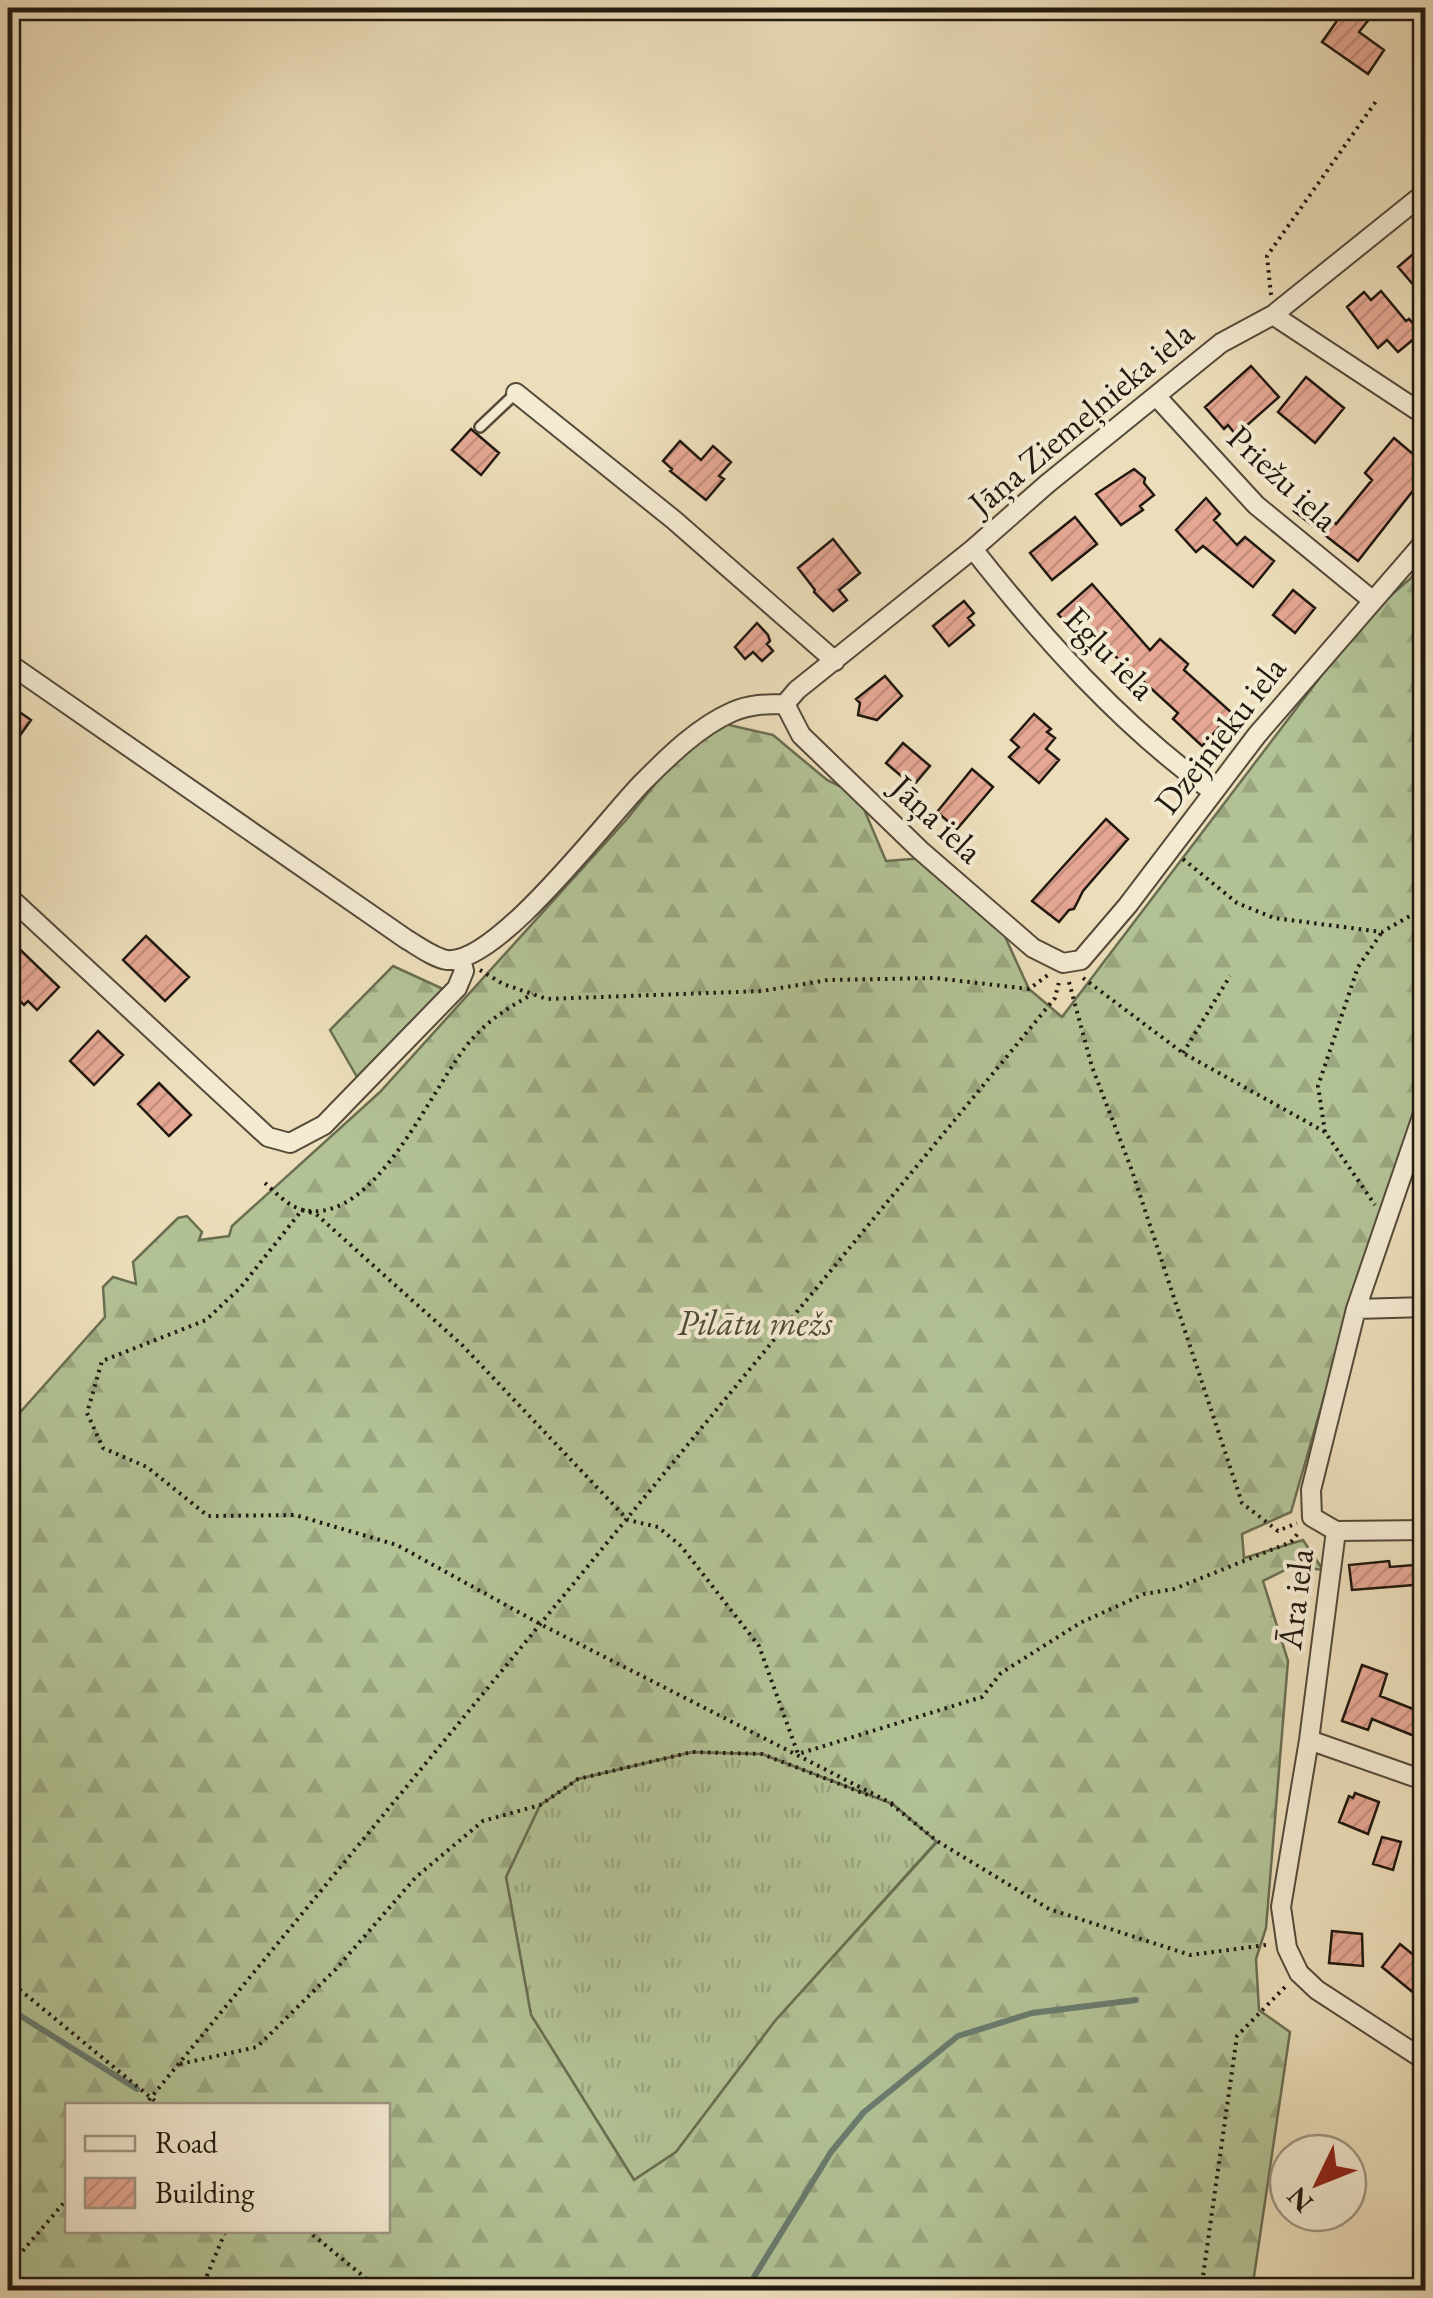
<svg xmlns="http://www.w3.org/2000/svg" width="1433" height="2298" font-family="'EB Garamond',serif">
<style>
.grass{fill:url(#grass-tufts);stroke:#6a6e52;stroke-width:2.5}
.forest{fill:url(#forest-firs);stroke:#6a6e52;stroke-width:2.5;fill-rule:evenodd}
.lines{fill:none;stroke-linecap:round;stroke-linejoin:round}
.stream{stroke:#697b6e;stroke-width:6}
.building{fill:url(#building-hatch);stroke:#211910;stroke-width:2.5}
.service-casing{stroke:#544a3a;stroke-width:14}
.minor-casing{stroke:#544a3a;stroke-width:22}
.path{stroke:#211910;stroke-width:4;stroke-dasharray:2.5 5;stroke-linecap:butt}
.service{stroke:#f3ead2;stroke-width:9}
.minor{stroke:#f3ead2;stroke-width:18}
.labels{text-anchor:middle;stroke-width:8;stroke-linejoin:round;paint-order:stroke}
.street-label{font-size:35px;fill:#211910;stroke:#f3ead2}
.park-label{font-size:35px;font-style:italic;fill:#4c4c38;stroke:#f3ead2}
</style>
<defs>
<pattern id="grass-tufts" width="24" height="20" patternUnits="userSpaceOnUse" patternTransform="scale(2.5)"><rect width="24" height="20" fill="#b2c295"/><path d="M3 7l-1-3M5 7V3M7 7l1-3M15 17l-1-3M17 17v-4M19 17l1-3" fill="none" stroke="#99a67f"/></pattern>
<pattern id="forest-firs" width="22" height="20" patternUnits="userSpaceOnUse" patternTransform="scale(2.5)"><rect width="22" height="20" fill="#b2c295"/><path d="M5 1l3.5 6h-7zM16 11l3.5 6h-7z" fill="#99a67f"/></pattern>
<pattern id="building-hatch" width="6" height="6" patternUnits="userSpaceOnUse" patternTransform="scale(2.5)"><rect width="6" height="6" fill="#e5a793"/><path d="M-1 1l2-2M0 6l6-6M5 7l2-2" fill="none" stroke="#c48f7e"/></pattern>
</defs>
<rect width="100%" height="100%" fill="#ecdeba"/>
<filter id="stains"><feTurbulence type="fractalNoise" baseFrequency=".002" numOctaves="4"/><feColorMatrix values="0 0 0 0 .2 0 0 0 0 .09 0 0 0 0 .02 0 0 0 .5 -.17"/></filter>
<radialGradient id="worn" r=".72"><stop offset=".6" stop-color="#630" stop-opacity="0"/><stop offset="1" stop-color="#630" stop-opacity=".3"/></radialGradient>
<path class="grass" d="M 692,1752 L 762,1754 L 893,1804 L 937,1841 L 775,2021 L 676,2152 L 634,2180 L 531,2015 L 506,1877 L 540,1805 L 578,1779 Z"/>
<path class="forest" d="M 1425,555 L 1425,1083 L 1351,1303 L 1291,1512 L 1242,1534 L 1244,1558 L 1303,1540 L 1323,1570 L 1293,1566 L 1263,1581 L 1288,1661 L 1266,1928 L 1256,1959 L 1259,2010 L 1290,2032 L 1252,2290 L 8,2290 L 8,1426 L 105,1317 L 103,1287 L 113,1277 L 136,1284 L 133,1262 L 178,1218 L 187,1216 L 202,1232 L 199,1240 L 229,1236 L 232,1226 L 380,1092 L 627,819 L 668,768 L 721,723 L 773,735 L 827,780 L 858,795 L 886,861 L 924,858 L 996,917 L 1029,989 L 1062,1017 L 1365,618 L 1411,578 ZM 692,1752 L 762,1754 L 893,1804 L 937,1842 L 775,2021 L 676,2152 L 634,2180 L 531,2015 L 506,1877 L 540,1805 L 578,1779 ZM 68,2106 L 388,2106 L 388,2230 L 68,2230 Z
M 393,966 L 443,989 L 357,1077 L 330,1030 Z"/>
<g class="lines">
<path class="stream" d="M 8,2008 L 137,2089
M 746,2290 L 831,2152 L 864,2112 L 958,2036 L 1032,2013 L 1136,2000"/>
</g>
<path class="building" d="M 1346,8 L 1378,8 L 1359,32 L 1384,50 L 1368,74 L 1322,42 Z
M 1426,243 L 1426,280 L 1416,288 L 1398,267 Z
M 1381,291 L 1406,321 L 1409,319 L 1421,333 L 1398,352 L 1387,340 L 1378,348 L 1347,307 L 1364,292 L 1371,300 Z
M 1251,366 L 1279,397 L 1236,435 L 1228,425 L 1224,429 L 1205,407 Z
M 1306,377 L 1344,408 L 1315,443 L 1278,412 Z
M 471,429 L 499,453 L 481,475 L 452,450 Z
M 1394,438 L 1426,465 L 1426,474 L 1358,561 L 1294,511 L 1304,499 L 1336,524 L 1372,480 L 1365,473 Z
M 680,441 L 701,460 L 713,446 L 731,462 L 719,476 L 724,479 L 706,500 L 670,471 L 672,469 L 663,461 Z
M 1134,469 L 1145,478 L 1144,483 L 1154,495 L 1140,506 L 1143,510 L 1121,525 L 1096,494 Z
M 1206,498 L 1220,514 L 1214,520 L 1237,545 L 1245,537 L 1274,561 L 1253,587 L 1203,546 L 1196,552 L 1176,530 Z
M 1075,517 L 1097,544 L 1052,580 L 1030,553 Z
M 833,539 L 860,573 L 839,590 L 847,600 L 833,611 L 814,592 L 815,590 L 798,568 Z
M 1092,584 L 1150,650 L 1160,639 L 1188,664 L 1184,670 L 1232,713 L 1202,746 L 1173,719 L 1178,713 L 1132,671 L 1107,649 L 1097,658 L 1058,614 Z
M 1293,590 L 1315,608 L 1295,633 L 1273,615 Z
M 964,601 L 974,613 L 968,618 L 974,625 L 949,646 L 933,626 Z
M 757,623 L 768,635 L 770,641 L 767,644 L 773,651 L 762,661 L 753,652 L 745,659 L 735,647 Z
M 885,676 L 902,696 L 877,720 L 858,715 L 860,703 L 856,699 Z
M 8,704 L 31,720 L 8,752 Z
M 1034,714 L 1051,729 L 1047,732 L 1055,738 L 1046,749 L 1059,760 L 1039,783 L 1009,757 L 1019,747 L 1011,740 Z
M 903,743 L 930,766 L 913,786 L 886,763 Z
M 972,769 L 993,787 L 957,829 L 937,812 Z
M 1106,819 L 1128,839 L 1083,891 L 1074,909 L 1069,910 L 1059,922 L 1032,901 Z
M 146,936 L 189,977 L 165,1001 L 123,960 Z
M 8,938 L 59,987 L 37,1010 L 28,1001 L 24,1005 L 8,988 Z
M 98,1031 L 123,1055 L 94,1085 L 70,1061 Z
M 159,1083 L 191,1115 L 169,1136 L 138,1104 Z
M 1389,1561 L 1390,1567 L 1426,1564 L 1426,1584 L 1352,1590 L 1349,1565 Z
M 1362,1665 L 1387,1674 L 1380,1696 L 1426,1714 L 1417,1737 L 1372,1719 L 1368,1730 L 1342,1721 Z
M 1355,1793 L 1379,1802 L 1368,1834 L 1339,1822 L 1349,1796 L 1353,1798 Z
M 1382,1837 L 1401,1842 L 1393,1870 L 1373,1864 Z
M 1332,1931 L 1362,1934 L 1363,1966 L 1329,1963 Z
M 1400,1944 L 1426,1965 L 1426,2003 L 1382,1967 Z"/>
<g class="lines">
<g class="service-casing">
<path id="service" d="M 480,427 L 516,393"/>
</g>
<g class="minor-casing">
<path id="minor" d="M 1273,315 L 1426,416
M 516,393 L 674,520 L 835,661
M 1156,396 L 1256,505 L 1372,600
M 973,549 C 1042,637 1121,725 1212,791
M 8,663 L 406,939 C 418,946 434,958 447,960 C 497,965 606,820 642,783 C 669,756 698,727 732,712 C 750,704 767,704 785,704
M 785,704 L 801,735 L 920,850 L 1033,948 L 1063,963 L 1081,960 L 1128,905 L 1257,735 L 1426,540
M 785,704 L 797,690 L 973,549 L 1047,484 L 1221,343 L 1273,315 L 1426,192
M 8,896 L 268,1137 L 290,1143 L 324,1125 L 457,988 L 464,971 L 461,959
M 1426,1105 L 1356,1309 L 1311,1490 L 1312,1517 L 1336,1531 L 1309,1740 L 1281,1907 L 1287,1948 L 1299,1973 L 1317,1990 L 1426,2061
M 1356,1309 L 1426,1307
M 1336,1531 L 1426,1530
M 1309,1740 L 1426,1781"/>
</g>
<path class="path" d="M 1271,295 L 1267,256 L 1377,100
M 1183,859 L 1237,903 L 1274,918 L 1382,932 L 1415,913 L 1426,918
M 480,970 L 503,984 L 547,999 L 762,991 L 828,980 L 935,978 L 1029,989 L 1048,975
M 1083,978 L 1183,1053 L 1325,1132 L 1375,1205
M 1069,982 L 1092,1067 L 1131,1168 L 1242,1503 L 1278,1531 L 1297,1523
M 1183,1053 L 1230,976
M 1325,1132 L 1318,1086 L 1358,967 L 1382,932
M 265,1183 C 275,1192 289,1207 303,1210 C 377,1226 432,1084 472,1039 C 490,1019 509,1007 533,994
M 891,1804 L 937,1841 L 1049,1909 L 1190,1955 L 1266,1945
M 893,1804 L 542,1625 L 397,1545 L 295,1515 L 208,1516 L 147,1467 L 103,1448 L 87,1413 L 102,1361 L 206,1320 L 241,1287 L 302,1210 L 316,1214 L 462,1345 L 628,1520 L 658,1527 L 681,1546 L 759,1646 L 798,1754 L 982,1697 L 1001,1673 L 1080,1623 L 1144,1594 L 1174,1589 L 1291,1542 L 1299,1532
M 8,1980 L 161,2106
M 180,2064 L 257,2047 L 336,1969 L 416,1877 L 483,1821 L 540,1805 L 578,1779 L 692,1752 L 762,1754 L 873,1797
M 144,2106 L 1055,998 L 1060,978
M 307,2230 L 380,2290
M 8,2268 L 68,2198
M 201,2290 L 226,2230
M 1201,2290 L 1237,2036 L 1288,1984"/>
<use href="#service" class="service"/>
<use href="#minor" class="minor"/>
</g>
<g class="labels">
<g class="street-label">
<text transform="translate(1081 418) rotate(-40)" y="12">Jāņa Ziemeļnieka iela</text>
<text transform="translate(1283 478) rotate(43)" y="12">Priežu iela</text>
<text transform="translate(1110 653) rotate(46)" y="12">Egļu iela</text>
<text transform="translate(1220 735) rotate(-52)" y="12">Dzejnieku iela</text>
<text transform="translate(937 819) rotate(43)" y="12">Jāņa iela</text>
<text transform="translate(1295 1599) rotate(-83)" y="12">Āra iela</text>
</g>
<g class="park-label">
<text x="755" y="1335">Pilātu mežs</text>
</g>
</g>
<rect width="1433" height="2298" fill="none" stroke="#ecdeba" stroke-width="40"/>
<rect x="10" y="10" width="1413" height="2278" fill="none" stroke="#211910" stroke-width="5"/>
<rect x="20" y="20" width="1393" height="2258" fill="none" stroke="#211910" stroke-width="2.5"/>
<rect x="65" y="2103" width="325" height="130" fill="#f3ead2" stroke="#9f9684" stroke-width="2.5"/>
<rect x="85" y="2136" width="50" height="15" fill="#f3ead2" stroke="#9f9684" stroke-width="2.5"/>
<text x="155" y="2153" font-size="30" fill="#211910">Road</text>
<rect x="85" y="2178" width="50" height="30" fill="url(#building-hatch)" stroke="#9f9684" stroke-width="2.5"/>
<text x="155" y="2203" font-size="30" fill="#211910">Building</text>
<g transform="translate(1318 2183) rotate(227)"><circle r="48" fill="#f3ead2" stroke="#9f9684" stroke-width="2.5"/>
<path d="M0-8L18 38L0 25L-18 38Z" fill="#8f2418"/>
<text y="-15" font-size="28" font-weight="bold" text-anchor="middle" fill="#211910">N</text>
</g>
<rect width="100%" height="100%" filter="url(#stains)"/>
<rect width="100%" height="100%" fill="url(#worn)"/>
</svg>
